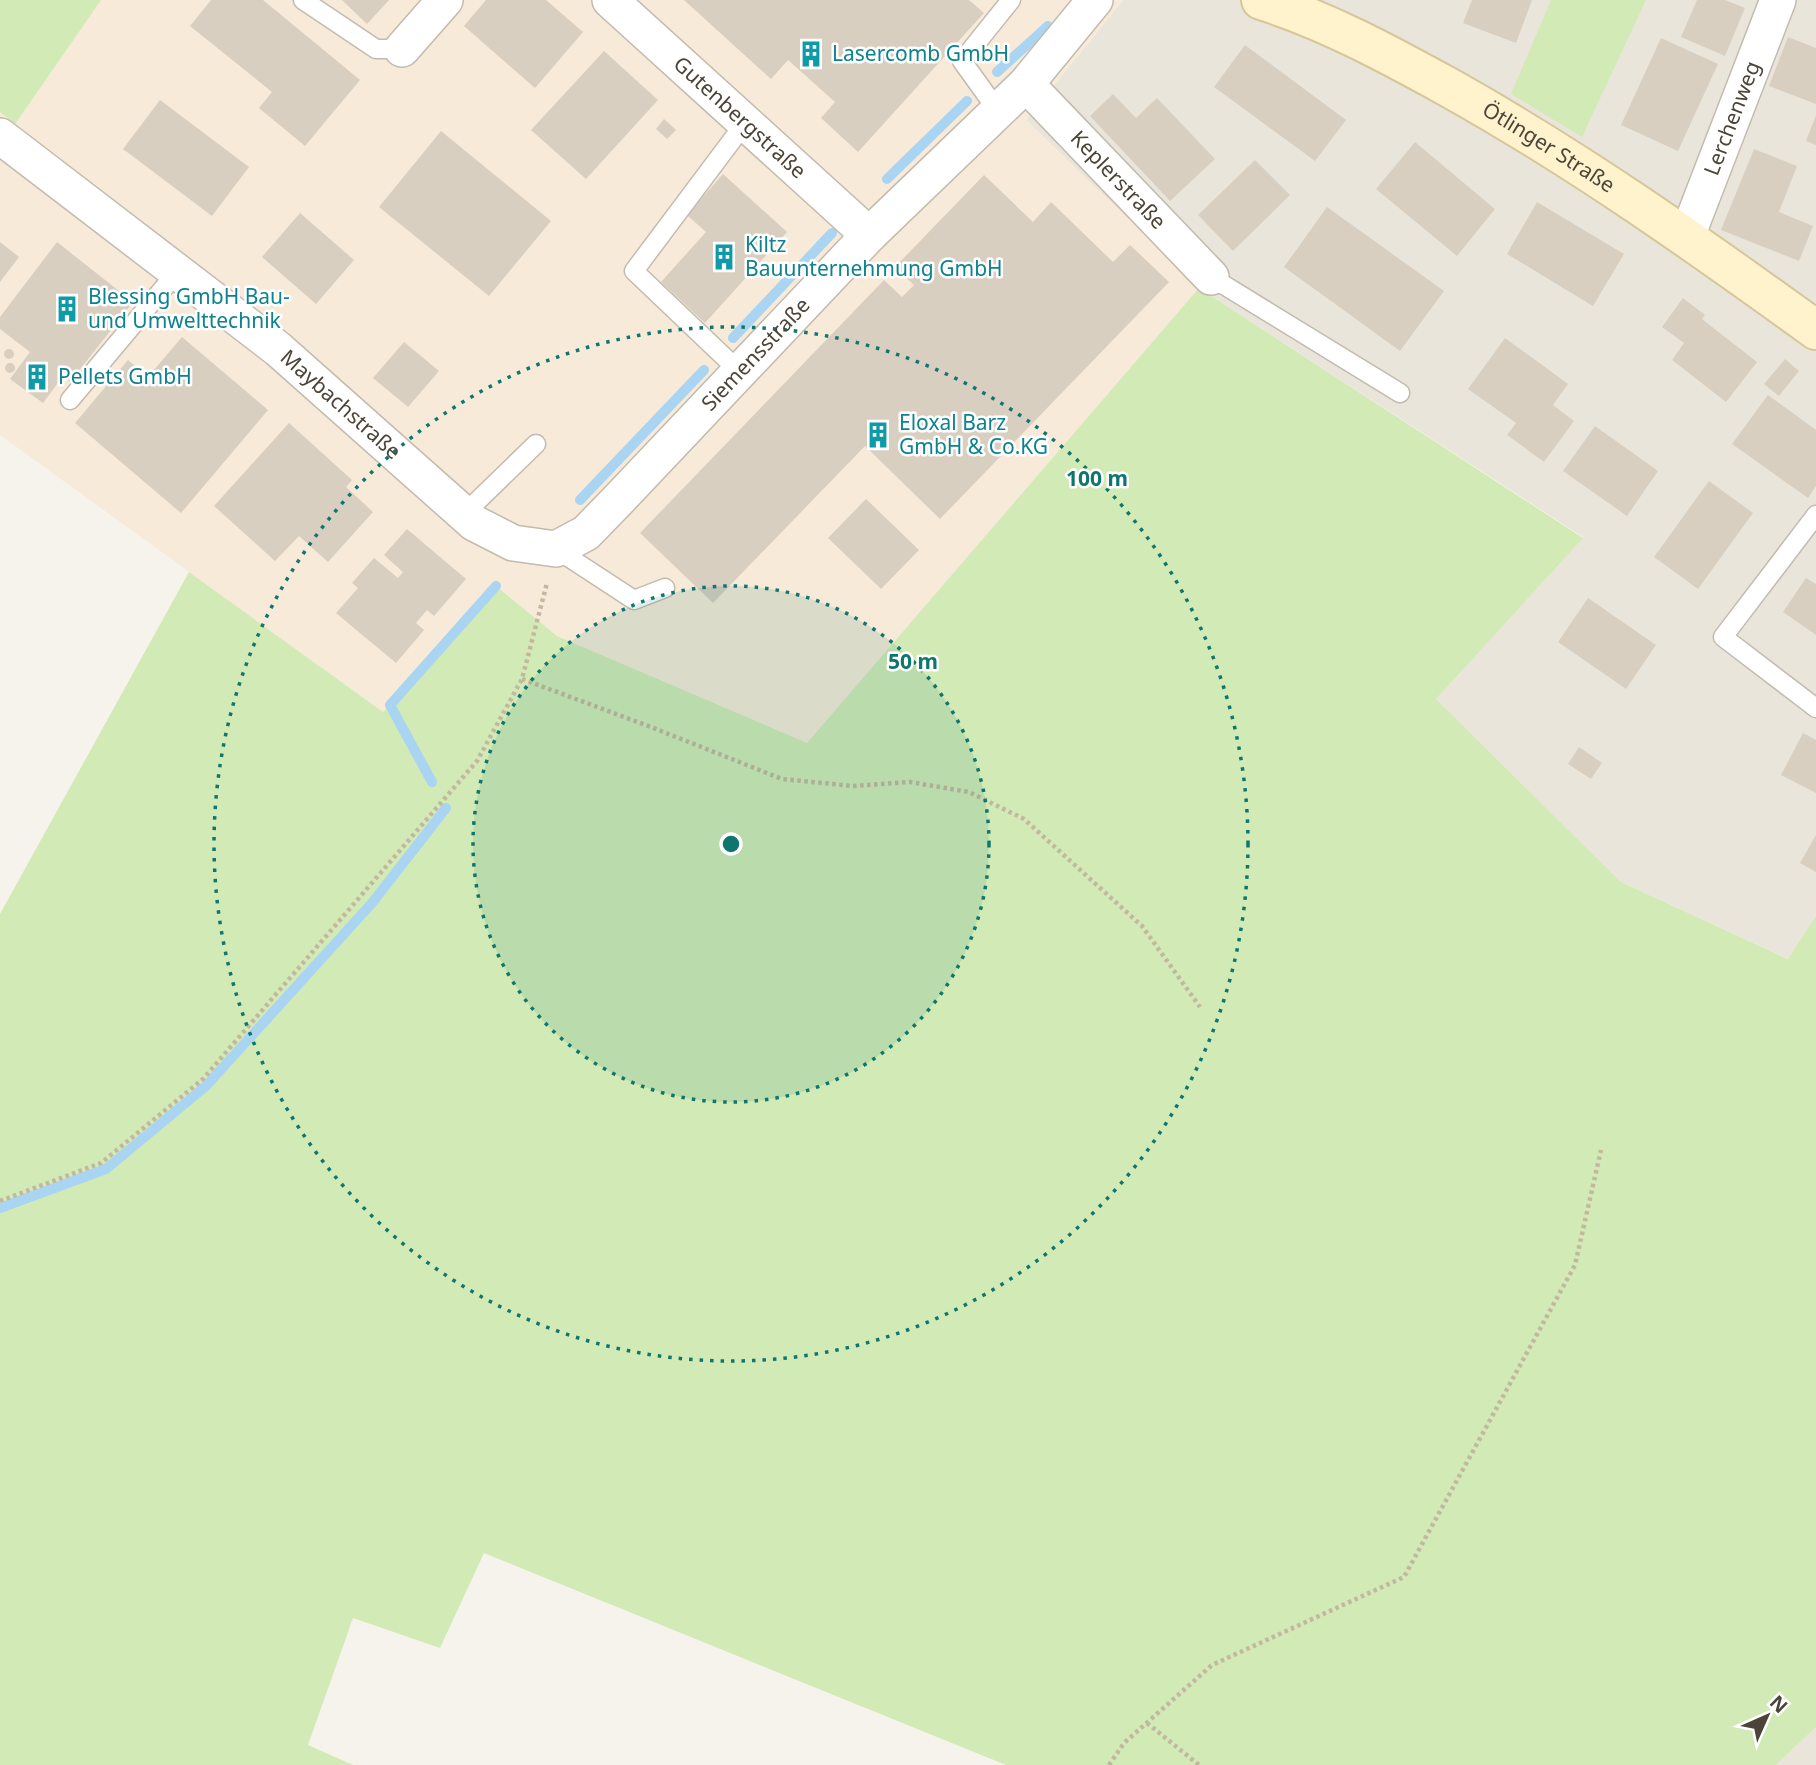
<svg xmlns="http://www.w3.org/2000/svg" width="1816" height="1765" font-family="'Noto Sans',sans-serif">
<style>
.residential{fill:#eae5da}
.commercial{fill:#f7ead8}
.green{fill:#d2eab5}
.lines{fill:none;stroke-linecap:round;stroke-linejoin:round}
.stream{stroke:#a9d4f2;stroke-width:10}
.building{fill:#d8cfc1}
.lane-casing{stroke:#c2bbae;stroke-width:21}
.street-casing{stroke:#c2bbae;stroke-width:38}
.secondary-casing{stroke:#d6c79b;stroke-width:42}
.path{stroke:#c4b79f;stroke-width:4.5;stroke-dasharray:3.5 3.5;stroke-linecap:butt}
.lane{stroke:#fff;stroke-width:18}
.street{stroke:#fff;stroke-width:35}
.secondary{stroke:#fff3cd;stroke-width:38}
.ring{fill:none;stroke:#0f766e;stroke-width:3.5;stroke-dasharray:3.5 7}
.labels{text-anchor:middle;stroke-width:5;stroke-linejoin:round;paint-order:stroke}
.culture-label{font-size:21px;fill:#0d838f;stroke:#fff;text-anchor:start}
.street-label{font-size:21px;fill:#4b4439;stroke:#fff}
.centre{fill:#0f766e;stroke:#fff;stroke-width:3.5}
.ring-label{font-size:21px;text-anchor:middle;font-weight:bold;fill:#0f766e;stroke:#fff;stroke-width:5;stroke-linejoin:round;paint-order:stroke}
</style>
<rect width="100%" height="100%" fill="#f6f3ec"/>
<path class="residential" d="M 1123,0 L 1816,0 L 1816,916 L 1789,959 L 1621,882 L 1436,699 L 1583,537 L 1199,288 L 1026,120 Z
M 1816,1727 L 1816,1765 L 1776,1765 Z"/>
<path class="commercial" d="M 0,0 L 1123,0 L 1026,120 L 1199,288 L 807,744 L 557,636 L 497,586 L 383,712 L 0,435 Z"/>
<path class="green" d="M 0,0 L 101,0 L 15,124 L 0,112 Z
M 1551,0 L 1646,0 L 1582,137 L 1511,94 Z
M 1199,288 L 1583,538 L 1436,699 L 1621,882 L 1788,959 L 1816,916 L 1816,1727 L 1776,1765 L 1006,1765 L 484,1553 L 440,1648 L 353,1618 L 308,1745 L 353,1765 L 0,1765 L 0,914 L 189,572 L 383,712 L 496,586 L 557,636 L 807,743 Z"/>
<g class="lines">
<path class="stream" d="M 997,72 L 1048,26
M 887,179 L 967,101
M 733,338 L 832,233
M 580,500 L 704,370
M 432,782 L 390,705 L 496,586
M 0,1208 L 106,1169 L 206,1086 L 372,903 L 446,808"/>
</g>
<path class="building" d="M 211,0 L 263,0 L 360,80 L 305,146 L 259,108 L 272,92 L 190,26 Z
M 342,0 L 389,0 L 367,24 Z
M 486,0 L 546,0 L 583,32 L 535,88 L 464,26 Z
M 684,0 L 969,0 L 984,13 L 858,152 L 821,118 L 835,102 L 788,60 L 771,79 Z
M 1472,0 L 1532,0 L 1516,43 L 1463,23 Z
M 1697,0 L 1725,0 L 1745,8 L 1725,56 L 1681,37 Z
M 1788,37 L 1816,48 L 1816,104 L 1769,86 Z
M 1661,38 L 1718,64 L 1678,151 L 1621,125 Z
M 1245,45 L 1346,120 L 1315,161 L 1214,87 Z
M 604,51 L 658,100 L 586,179 L 531,130 Z
M 1113,94 L 1136,118 L 1157,98 L 1215,159 L 1170,201 L 1090,116 Z
M 160,100 L 249,167 L 212,216 L 123,149 Z
M 1816,115 L 1816,145 L 1806,141 Z
M 664,119 L 676,130 L 667,139 L 656,129 Z
M 441,131 L 551,221 L 489,296 L 379,207 Z
M 1415,142 L 1495,209 L 1457,256 L 1376,189 Z
M 1754,149 L 1797,166 L 1779,212 L 1813,226 L 1799,261 L 1721,230 Z
M 1255,160 L 1290,195 L 1233,251 L 1198,215 Z
M 723,174 L 787,232 L 705,323 L 661,282 L 706,232 L 687,215 Z
M 984,175 L 1033,222 L 1051,202 L 1113,262 L 1130,245 L 1169,282 L 940,519 L 865,446 L 713,603 L 640,533 L 884,280 L 902,297 L 914,285 L 895,267 Z
M 1537,202 L 1624,254 L 1593,306 L 1507,254 Z
M 1327,207 L 1444,291 L 1400,351 L 1284,267 Z
M 300,213 L 354,260 L 316,304 L 262,257 Z
M 0,242 L 19,257 L 0,282 Z
M 57,242 L 133,302 L 70,382 L 63,376 L 43,403 L 10,379 L 30,352 L 0,329 L 0,317 Z
M 1683,298 L 1705,315 L 1702,319 L 1757,362 L 1726,402 L 1672,360 L 1684,343 L 1662,327 Z
M 182,337 L 268,410 L 181,513 L 75,423 L 128,360 L 148,377 Z
M 1505,338 L 1568,384 L 1553,405 L 1574,421 L 1544,462 L 1507,435 L 1516,423 L 1468,389 Z
M 404,342 L 439,371 L 408,407 L 373,378 Z
M4 354a5 5 0 1 1 10 0a5 5 0 1 1-10 0Z
M 1785,359 L 1799,371 L 1779,396 L 1764,384 Z
M5 368a5 5 0 1 1 10 0a5 5 0 1 1-10 0Z
M 1768,395 L 1816,430 L 1816,486 L 1808,498 L 1732,444 Z
M 289,423 L 352,480 L 346,487 L 373,512 L 328,562 L 299,536 L 275,561 L 214,506 Z
M 1595,426 L 1658,471 L 1627,516 L 1563,471 Z
M 1709,481 L 1753,513 L 1698,589 L 1654,557 Z
M 866,499 L 919,550 L 881,589 L 828,538 Z
M 407,529 L 466,579 L 434,616 L 427,610 L 416,623 L 424,630 L 396,663 L 336,613 L 358,588 L 352,583 L 374,558 L 398,578 L 403,572 L 384,555 Z
M 1806,578 L 1816,584 L 1816,635 L 1783,612 Z
M 1588,598 L 1656,645 L 1626,689 L 1558,642 Z
M 1803,733 L 1816,740 L 1816,793 L 1781,775 Z
M 1579,747 L 1602,763 L 1591,779 L 1568,764 Z
M 1816,835 L 1816,872 L 1800,863 Z"/>
<g class="lines">
<g class="lane-casing">
<path id="lane" d="M 303,0 L 376,49 L 402,49
M 998,111 L 962,61 L 1011,0
M 1211,277 L 1400,393
M 740,372 L 634,271 L 745,123
M 70,400 L 177,272
M 464,514 L 536,444
M 1816,515 L 1723,637 L 1816,708
M 556,549 L 634,600 L 665,588"/>
</g>
<g class="street-casing">
<g id="street">
<path id="s1" d="M 610,0 L 869,235"/>
<path d="M 402,49 L 445,0"/>
<path id="s2" d="M 1026,84 L 1211,277"/>
<path id="s3" d="M 0,136 L 278,349 L 474,523 L 513,543 L 556,549 L 586,533 L 620,498 L 869,235 L 1026,84 L 1095,0"/>
<path id="s4" d="M 1687,236 L 1778,0"/>
</g>
</g>
<g class="secondary-casing">
<g id="secondary">
<path id="s5" d="M 1261,0 C 1327,21 1388,54 1448,87 C 1577,159 1697,244 1816,330"/>
</g>
</g>
<path class="path" d="M 522,679 L 651,727 L 782,779 L 853,786 L 910,782 L 969,792 L 1024,819 L 1142,926 L 1200,1007
M 0,1201 L 101,1163 L 203,1079 L 477,761 L 522,679 L 547,583
M 1147,1723 L 1199,1765
M 1109,1765 L 1124,1743 L 1212,1665 L 1404,1577 L 1575,1265 L 1601,1150"/>
<use href="#lane" class="lane"/>
<use href="#street" class="street"/>
<use href="#secondary" class="secondary"/>
</g>
<circle cx="731" cy="844" r="258" fill="#0f766e" fill-opacity=".12"/>
<g class="ring">
<circle cx="731" cy="844" r="258"/>
<circle cx="731" cy="844" r="517"/>
</g>
<defs>
<g id="building-bare" transform="scale(2.1)"><path d="M-4-6H4V6H1V3H-1V6H-4ZM-2.5-4.3h1.7v1.8h-1.7ZM.8-4.3h1.7v1.8H.8ZM-2.5-1h1.7V.8h-1.7ZM.8-1h1.7V.8H.8Z" fill="#0f9aa8" stroke="#fff" stroke-width="2.5" paint-order="stroke"/></g>
</defs>
<g fill-rule="evenodd">
<use href="#building-bare" x="811" y="54"/>
<use href="#building-bare" x="724" y="257"/>
<use href="#building-bare" x="67" y="309"/>
<use href="#building-bare" x="37" y="377"/>
<use href="#building-bare" x="878" y="435"/>
</g>
<g class="labels">
<g class="culture-label">
<text x="832" y="61">Lasercomb GmbH</text>
<text x="745" y="252">Kiltz<tspan x="745" dy="24">Bauunternehmung GmbH</tspan></text>
<text x="88" y="304">Blessing GmbH Bau-<tspan x="88" dy="24">und Umwelttechnik</tspan></text>
<text x="58" y="384">Pellets GmbH</text>
<text x="899" y="430">Eloxal Barz<tspan x="899" dy="24">GmbH &amp; Co.KG</tspan></text>
</g>
<g class="street-label">
<text dy="7" stroke="none"><textPath href="#s1" startOffset="175">Gutenbergstraße</textPath></text>
<text dy="7" stroke="none"><textPath href="#s4" startOffset="126">Lerchenweg</textPath></text>
<text dy="7" stroke="none"><textPath href="#s5" startOffset="324">Ötlinger Straße</textPath></text>
<text dy="7" stroke="none"><textPath href="#s2" startOffset="133">Keplerstraße</textPath></text>
<text dy="7" stroke="none"><textPath href="#s3" startOffset="980">Siemensstraße</textPath></text>
<text dy="7" stroke="none"><textPath href="#s3" startOffset="434">Maybachstraße</textPath></text>
</g>
</g>
<circle cx="731" cy="844" r="10" class="centre"/>
<g class="ring-label">
<text x="1097" y="486">100 m</text>
<text x="913" y="669">50 m</text>
</g>
<g transform="translate(1767 1716) rotate(45)" stroke="#ffffff" stroke-width="5" paint-order="stroke">
<path d="M0-5L12 26L0 18L-12 26Z" fill="#4b4439"/>
<text y="-10" font-size="19" font-weight="bold" text-anchor="middle" fill="#4b4439">N</text>
</g>
</svg>
